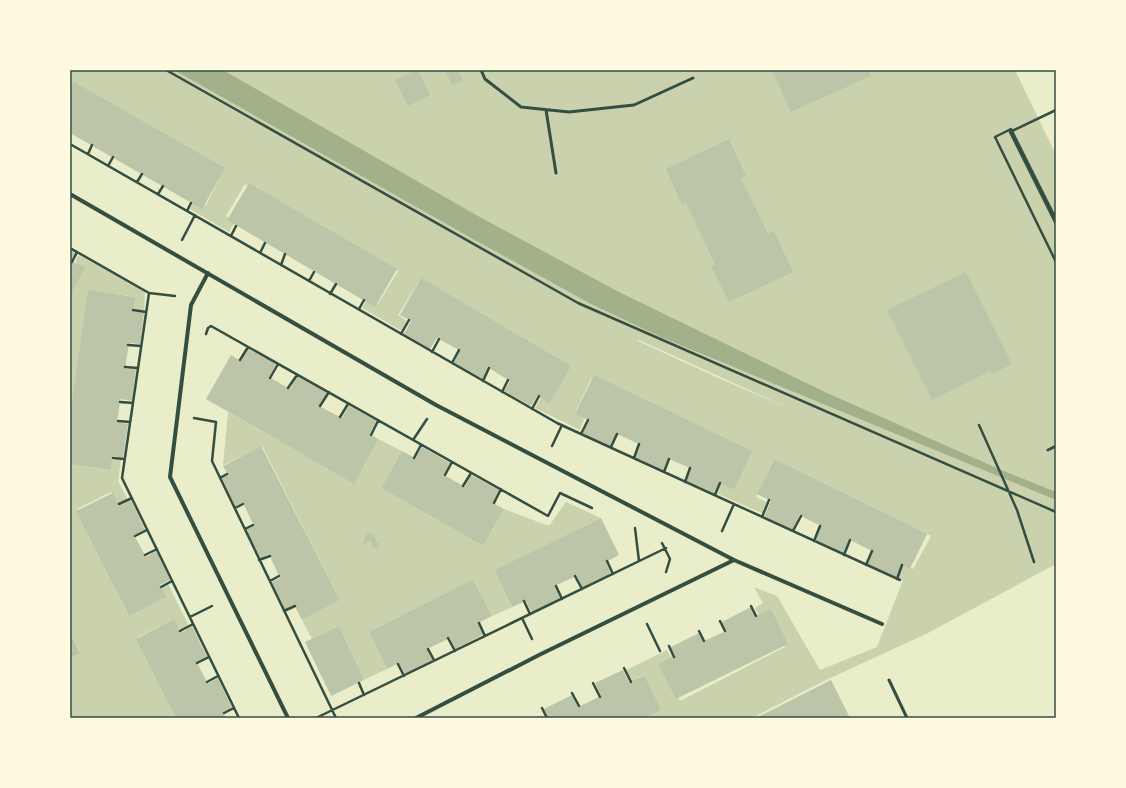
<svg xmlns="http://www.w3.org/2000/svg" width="1126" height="788" font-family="'Archivo Narrow',sans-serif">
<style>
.green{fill:#cad2ad;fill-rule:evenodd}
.water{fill:#a3b18a}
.building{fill:#bcc5a7}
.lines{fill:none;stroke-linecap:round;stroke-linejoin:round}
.path{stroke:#344e41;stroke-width:2.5}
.service{stroke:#344e41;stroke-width:3}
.minor{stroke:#344e41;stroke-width:4}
.neatline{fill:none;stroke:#344e41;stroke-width:1.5}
</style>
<rect width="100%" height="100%" fill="#e9edc9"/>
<path class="green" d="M 70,70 L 1015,70 L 1056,155 L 1056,564 L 928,633 L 824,681 L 752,718 L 638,718 L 659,707 L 643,675 L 630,681 L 626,670 L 667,650 L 673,660 L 662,664 L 680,701 L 785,647 L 768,614 L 760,617 L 755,608 L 763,603 L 754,587 L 777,596 L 820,670 L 877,647 L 903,580 L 894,576 L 898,564 L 913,569 L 931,536 L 772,462 L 756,497 L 766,502 L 762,513 L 718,494 L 721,484 L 732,489 L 749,451 L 591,379 L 575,413 L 584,419 L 580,430 L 535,408 L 541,398 L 551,401 L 569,369 L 419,281 L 398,315 L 407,321 L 402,331 L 362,308 L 368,298 L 378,304 L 398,271 L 245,184 L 226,216 L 235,222 L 229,232 L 190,209 L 195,200 L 206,205 L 223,171 L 73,85 L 70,89 ZM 638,341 L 639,340 L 789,408 L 723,380 Z
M 78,255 L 145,291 L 144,311 L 131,308 L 132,296 L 94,292 L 70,457 L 70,292 L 74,267 Z
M 228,412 L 353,483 L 378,439 L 402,451 L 381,488 L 483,546 L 504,509 L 549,526 L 566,502 L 601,518 L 494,570 L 512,607 L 492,616 L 473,579 L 369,632 L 387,669 L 364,680 L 339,626 L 312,639 L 302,620 L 340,600 L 262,446 L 223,465 Z
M 110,460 L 121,460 L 118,481 L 128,500 L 118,505 L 111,492 L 77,509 L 128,615 L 163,599 L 158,589 L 168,584 L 189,626 L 179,632 L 172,620 L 138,637 L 178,718 L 70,718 L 70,658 L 80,652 L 70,632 L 70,464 L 108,470 Z"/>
<path class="water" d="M 174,70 L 223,70 L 478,216 L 619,292 L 827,393 L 999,469 L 1056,492 L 1056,500 L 661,337 L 589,303 L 473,239 Z"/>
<path class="building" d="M 416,70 L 418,70 L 430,95 L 408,106 L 395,80 Z
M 445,70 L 458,70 L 463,80 L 452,85 Z
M 772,70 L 868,70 L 871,76 L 791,112 Z
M 74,82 L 225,168 L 202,209 L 70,133 L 70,89 Z
M 729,139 L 746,176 L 741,178 L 761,219 L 768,234 L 774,231 L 793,272 L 729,302 L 711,266 L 715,264 L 686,203 L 682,205 L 666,169 Z
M 249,183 L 397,269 L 375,307 L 227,220 Z
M 70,249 L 75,252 L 71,261 L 85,268 L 70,295 Z
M 966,272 L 1012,364 L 992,374 L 990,371 L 932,400 L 887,310 Z
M 421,278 L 571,366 L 550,403 L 537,396 L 531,406 L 504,391 L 510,381 L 489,368 L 483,379 L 454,363 L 459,350 L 437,338 L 430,349 L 404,334 L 411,321 L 400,315 Z
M 88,290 L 135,297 L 133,311 L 144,313 L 140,344 L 129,343 L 125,369 L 136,369 L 132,401 L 121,399 L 120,402 L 117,422 L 128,424 L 123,458 L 113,456 L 110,470 L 70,464 L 70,416 Z
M 248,349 L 276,364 L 269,377 L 290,389 L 297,376 L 327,393 L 319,406 L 342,418 L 349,406 L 376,421 L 370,434 L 378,439 L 354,484 L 206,399 L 231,355 L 241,361 Z
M 594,375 L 752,451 L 734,490 L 719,483 L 715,494 L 686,481 L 690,468 L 669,459 L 664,471 L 635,457 L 639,444 L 617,434 L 611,447 L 582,433 L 588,420 L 575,414 Z
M 261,446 L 340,600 L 302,620 L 294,605 L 285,610 L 272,582 L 280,578 L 269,554 L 261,559 L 246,530 L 254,526 L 243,503 L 235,506 L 222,478 L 228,475 L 223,466 Z
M 422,447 L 450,463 L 444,475 L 465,487 L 471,475 L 499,490 L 493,503 L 504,509 L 483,546 L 381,488 L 402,451 L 415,458 Z
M 774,459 L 927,534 L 910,569 L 902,565 L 897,577 L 868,564 L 872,551 L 850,540 L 844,553 L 815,540 L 821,526 L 799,515 L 793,530 L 764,517 L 771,501 L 757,494 Z
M 113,493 L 119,506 L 131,500 L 145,530 L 134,535 L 146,557 L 156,551 L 170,580 L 160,585 L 166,597 L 129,616 L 76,511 Z
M 601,518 L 619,555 L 606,562 L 611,574 L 582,588 L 576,576 L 555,586 L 560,599 L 532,613 L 526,601 L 512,607 L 494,570 Z
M 368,533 L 374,535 L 376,539 L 375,542 L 379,543 L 377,550 L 372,547 L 372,542 L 368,541 L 363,545 L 365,537 Z
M 473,579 L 492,616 L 478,623 L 484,634 L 455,649 L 450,638 L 427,649 L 433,660 L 405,674 L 399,663 L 387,669 L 369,632 Z
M 751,607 L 756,616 L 771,609 L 788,644 L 676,699 L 658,664 L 675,656 L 671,647 L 699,633 L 704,641 L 726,631 L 722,622 Z
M 174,619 L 181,633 L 192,626 L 207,657 L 197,663 L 208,684 L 218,678 L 232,708 L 223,712 L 226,718 L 176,718 L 136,639 Z
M 339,626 L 364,680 L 331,696 L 305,642 Z
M 70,632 L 80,653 L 70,658 Z
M 623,670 L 629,682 L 644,675 L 661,710 L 645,718 L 548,718 L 544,709 L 572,695 L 578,707 L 601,696 L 595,683 Z
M 831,680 L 850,718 L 756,718 Z"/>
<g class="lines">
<path class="path" d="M 166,70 L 578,303 L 1056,512
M 1056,110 L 1010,132 L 1056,224
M 70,144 L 557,423 L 900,580
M 88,154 L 92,145
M 108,166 L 113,157
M 137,182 L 142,174
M 158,194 L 163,186
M 187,211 L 191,203
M 1056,219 L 1011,129 L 995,137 L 1056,262
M 231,236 L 236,226
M 182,240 L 195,215
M 70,248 L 149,293 L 175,296
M 260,253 L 265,243
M 72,262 L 77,252
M 281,265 L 285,254
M 309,281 L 314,272
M 149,293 L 122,478 L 239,718
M 330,294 L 336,284
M 359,309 L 364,300
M 133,310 L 146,312
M 206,334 L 208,328 L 211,326 L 548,516 L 560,493 L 592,508
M 401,334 L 409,320
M 128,345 L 141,346
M 432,352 L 439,339
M 240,360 L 248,347
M 452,363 L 459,350
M 125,367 L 138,368
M 270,378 L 278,364
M 483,381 L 489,368
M 288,388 L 297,375
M 502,392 L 508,380
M 120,402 L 133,403
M 320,406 L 329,392
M 532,409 L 539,396
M 340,417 L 348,404
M 194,418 L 216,422 L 212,461 L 336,718
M 118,421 L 130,422
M 979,425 L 1017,510 L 1034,562
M 581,434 L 588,420
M 371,435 L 378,421
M 413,440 L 427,419
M 552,446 L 562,425
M 611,447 L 617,434
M 113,458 L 124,459
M 414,458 L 421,445
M 634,458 L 639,444
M 664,472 L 669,459
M 445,475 L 452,462
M 220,478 L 227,474
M 685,482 L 690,468
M 463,486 L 471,473
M 715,495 L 720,483
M 494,503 L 501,489
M 119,504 L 132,498
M 235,508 L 243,504
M 762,517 L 769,500
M 635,528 L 639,561
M 245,529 L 253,525
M 722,531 L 734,504
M 793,531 L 801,516
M 135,536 L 147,530
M 814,541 L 820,526
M 662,543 L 670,559 L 666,572
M 145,555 L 157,549
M 844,555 L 850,540
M 259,560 L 270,556
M 607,561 L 613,574
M 866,565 L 872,551
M 575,576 L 582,589
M 897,579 L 902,565
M 270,581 L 279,576
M 556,586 L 562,599
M 161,587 L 172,581
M 524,601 L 530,614
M 751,606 L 756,616
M 284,611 L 295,606
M 190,617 L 212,606
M 522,618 L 532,639
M 720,621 L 725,631
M 479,623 L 485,636
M 647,624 L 660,651
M 180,631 L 193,624
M 699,631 L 704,641
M 448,638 L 455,651
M 669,646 L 674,657
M 428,649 L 434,660
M 197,663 L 209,657
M 398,664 L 404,676
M 624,668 L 631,682
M 207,682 L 218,676
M 359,683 L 364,695
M 593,683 L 600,697
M 572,693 L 579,706
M 542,708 L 547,718
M 224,713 L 234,708
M 316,718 L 666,548"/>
<path class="service" d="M 481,70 L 485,79 L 521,107 L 569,112 L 634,105 L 693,78
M 546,110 L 556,173
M 1048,450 L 1056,446
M 889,680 L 907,718"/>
<path class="minor" d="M 70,194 L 436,405 L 734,560 L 882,624
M 208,273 L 191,305 L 170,477 L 288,718
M 416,718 L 539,655 L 734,560"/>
</g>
<rect width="1126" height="788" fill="none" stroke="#fefae0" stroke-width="142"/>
<rect x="71" y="71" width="984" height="646" class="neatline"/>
</svg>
